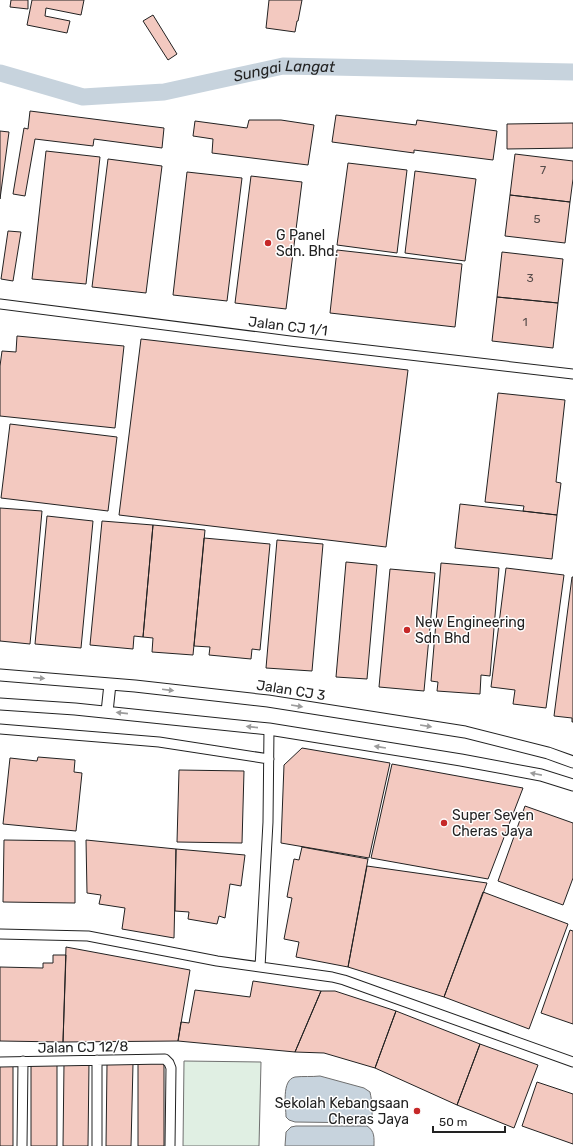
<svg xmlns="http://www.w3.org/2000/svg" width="573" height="1146" font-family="Rubik,sans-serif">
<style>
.green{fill:#e0efe3;stroke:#6f6f6f}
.water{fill:#c7d3dd;stroke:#6f6f6f}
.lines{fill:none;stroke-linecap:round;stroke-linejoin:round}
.river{stroke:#c7d3dd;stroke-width:17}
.building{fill:#f3c9c0;stroke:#222}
.minor-casing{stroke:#222;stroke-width:11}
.tertiary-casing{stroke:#222;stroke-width:13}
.minor{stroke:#fff;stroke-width:9}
.tertiary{stroke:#fff;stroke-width:11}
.oneway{fill:#9c9c9c}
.poi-dot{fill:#c62828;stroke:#fff;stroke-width:1.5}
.labels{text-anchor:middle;stroke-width:3;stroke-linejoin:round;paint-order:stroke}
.number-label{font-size:12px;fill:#564c4a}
.poi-label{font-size:14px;fill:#222;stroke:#fff;text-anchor:start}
.street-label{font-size:14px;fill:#222;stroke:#fff}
.water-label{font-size:15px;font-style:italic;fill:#222;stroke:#fff}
</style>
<rect width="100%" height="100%" fill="#fff"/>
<path class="green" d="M 184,1061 L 261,1062 L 259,1146 L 183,1146 Z"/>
<path class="water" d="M 320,1076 L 364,1088 L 370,1092 C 372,1102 374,1112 370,1123 L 295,1122 L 289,1120 L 286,1117 C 286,1107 281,1080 295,1077 C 303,1076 312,1077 320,1076 Z
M 296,1126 L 367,1126 C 375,1131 374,1138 374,1146 L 285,1146 L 286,1132 L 291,1127 Z"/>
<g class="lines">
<path class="river" id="s1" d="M 0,73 L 83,97 L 164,92 L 283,66 L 573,72"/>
</g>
<path class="building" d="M 11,0 L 28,0 L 28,9 L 10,7 Z
M 32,0 L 84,0 L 81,15 L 46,8 L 45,16 L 70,21 L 67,33 L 27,25 Z
M 269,0 L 302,0 L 298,21 L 297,21 L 295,32 L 266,28 Z
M 153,15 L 177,54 L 168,60 L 143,21 Z
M 30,111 L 164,128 L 162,148 L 94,139 L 93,146 L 35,139 L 25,196 L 13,194 L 24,128 L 28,129 Z
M 336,115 L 416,125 L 417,120 L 497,131 L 493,160 L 414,150 L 414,153 L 332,142 Z
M 249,120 L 281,120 L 314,125 L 308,165 L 212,153 L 213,139 L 193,136 L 195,121 L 247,128 Z
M 573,123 L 573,148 L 507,149 L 507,124 Z
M 0,131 L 9,132 L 0,199 Z
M 46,151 L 100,157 L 86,284 L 32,279 Z
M 515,154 L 573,161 L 573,179 L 570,202 L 510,195 Z
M 108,159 L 162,166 L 146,293 L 92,287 Z
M 348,163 L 407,170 L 397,253 L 337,245 Z
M 415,171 L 476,179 L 465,261 L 405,253 Z
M 187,172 L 242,178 L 227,301 L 173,295 Z
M 251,176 L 302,182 L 286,309 L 235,303 Z
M 510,195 L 570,202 L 565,243 L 505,236 Z
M 8,231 L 21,232 L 13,281 L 1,279 Z
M 337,250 L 462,264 L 455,327 L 330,313 Z
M 502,252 L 563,259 L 558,303 L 497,297 Z
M 497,297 L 558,303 L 553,348 L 492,341 Z
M 17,336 L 124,346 L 115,428 L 0,416 L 0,366 L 2,351 L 16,352 Z
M 141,339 L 408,370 L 386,547 L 119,515 Z
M 498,393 L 565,400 L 556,482 L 561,483 L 557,515 L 523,511 L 524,506 L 485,502 Z
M 10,424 L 117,437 L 108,511 L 1,498 Z
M 460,504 L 557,515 L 552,559 L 455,548 Z
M 0,508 L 42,511 L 30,644 L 0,641 Z
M 47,516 L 93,521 L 81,648 L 35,644 Z
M 102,521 L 153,525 L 143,637 L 134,636 L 133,649 L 90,645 Z
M 153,525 L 205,530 L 193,655 L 152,652 L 153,638 L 143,637 Z
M 204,538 L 270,544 L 260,650 L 252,649 L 251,659 L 209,655 L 210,647 L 194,646 Z
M 277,540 L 323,544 L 312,671 L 266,668 Z
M 346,562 L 377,565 L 367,679 L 336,677 Z
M 441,563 L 499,568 L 490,676 L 481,675 L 480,694 L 437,691 L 438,682 L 431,681 Z
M 506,568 L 564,575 L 546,708 L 513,704 L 515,690 L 491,687 Z
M 390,569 L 435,573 L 424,691 L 379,687 Z
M 572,577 L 573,577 L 573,722 L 572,722 L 572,718 L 554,716 Z
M 302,748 L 390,763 L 369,858 L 281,843 L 284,765 Z
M 38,757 L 75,760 L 74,772 L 82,773 L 76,831 L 3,824 L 10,758 L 37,761 Z
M 392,764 L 523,788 L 488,879 L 371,858 Z
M 179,770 L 244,771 L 242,843 L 177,842 Z
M 525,806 L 573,823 L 573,878 L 563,905 L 498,881 Z
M 4,840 L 75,841 L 75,903 L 3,902 Z
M 86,840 L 176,849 L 174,938 L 122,929 L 125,908 L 99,904 L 101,895 L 87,893 Z
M 302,847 L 368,859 L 348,967 L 296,957 L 299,942 L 284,939 L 292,898 L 287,897 L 294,859 L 299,860 Z
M 176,849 L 245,855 L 241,886 L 230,884 L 225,918 L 219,916 L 217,924 L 188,919 L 189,912 L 175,911 Z
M 367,866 L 487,883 L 444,997 L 348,967 Z
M 483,892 L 568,924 L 529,1029 L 444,997 Z
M 570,930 L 573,931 L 573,1024 L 541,1013 Z
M 66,947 L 190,970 L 178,1041 L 63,1042 Z
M 53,955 L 66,955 L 63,1042 L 0,1041 L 0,967 L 43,968 L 43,963 L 53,963 Z
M 253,981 L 321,991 L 295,1052 L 178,1041 L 181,1022 L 189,1023 L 195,990 L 250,997 Z
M 321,991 L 335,991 L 396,1011 L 375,1068 L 324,1053 L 295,1052 Z
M 396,1011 L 480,1044 L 457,1105 L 375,1068 Z
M 480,1044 L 538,1065 L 514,1128 L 457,1105 Z
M 57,1063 L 57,1146 L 31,1146 L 31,1064 Z
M 64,1063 L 89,1063 L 88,1146 L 63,1146 Z
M 138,1063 L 164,1063 L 164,1146 L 138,1146 Z
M 107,1064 L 133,1064 L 131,1146 L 106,1146 Z
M 0,1065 L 13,1065 L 13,1146 L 0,1146 Z
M 537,1082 L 573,1094 L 573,1144 L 522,1126 Z"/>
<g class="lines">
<g class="minor-casing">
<path id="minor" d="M 0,304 L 290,341 L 573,374
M 0,729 L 159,742 L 269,759
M 0,934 L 88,936 L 217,961 L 332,977 L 344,980 L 573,1062
M 260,967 L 268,822 L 269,729
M 0,1062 L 165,1059 L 169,1063 L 171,1068 L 170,1146
M 22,1146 L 23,1061
M 97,1146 L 97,1060"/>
</g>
<g class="tertiary-casing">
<path id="tertiary" d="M 0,675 L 135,686 L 268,701 L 465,732 L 548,753 L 573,762
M 0,704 L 75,709 L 269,729 L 461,760 L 541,775 L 573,785
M 107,712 L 110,684"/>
</g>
<use href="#minor" class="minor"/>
<use href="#tertiary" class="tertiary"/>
</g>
<defs><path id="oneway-solid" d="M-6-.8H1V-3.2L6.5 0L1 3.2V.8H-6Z"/></defs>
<g class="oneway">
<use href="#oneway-solid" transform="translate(39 678) rotate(5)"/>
<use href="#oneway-solid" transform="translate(168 690) rotate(7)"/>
<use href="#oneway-solid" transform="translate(297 706) rotate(9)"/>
<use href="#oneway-solid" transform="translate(122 713) rotate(-174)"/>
<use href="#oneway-solid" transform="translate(426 726) rotate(9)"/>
<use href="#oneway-solid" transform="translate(252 727) rotate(-174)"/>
<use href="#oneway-solid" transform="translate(380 747) rotate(-171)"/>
<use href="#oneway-solid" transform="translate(536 774) rotate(-169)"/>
</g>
<g class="poi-dot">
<circle cx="268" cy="243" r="4"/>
<circle cx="407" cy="630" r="4"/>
<circle cx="444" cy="823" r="4"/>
<circle cx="417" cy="1111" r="4"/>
</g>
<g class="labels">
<g class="number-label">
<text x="543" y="174">7</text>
<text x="537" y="223">5</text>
<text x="530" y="282">3</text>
<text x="525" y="326">1</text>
</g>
<g class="poi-label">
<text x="276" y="240">G Panel<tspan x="276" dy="16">Sdn. Bhd.</tspan></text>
<text x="415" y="627">New Engineering<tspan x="415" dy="16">Sdn Bhd</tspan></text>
<text x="452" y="820">Super Seven<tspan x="452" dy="16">Cheras Jaya</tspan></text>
<text x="409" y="1108" text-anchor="end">Sekolah Kebangsaan<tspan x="409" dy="16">Cheras Jaya</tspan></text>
</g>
<g class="street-label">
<text transform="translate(288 326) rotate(7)" y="5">Jalan CJ 1/1</text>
<text transform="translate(291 690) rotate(9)" y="5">Jalan CJ 3</text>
<text transform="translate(83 1047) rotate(-1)" y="5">Jalan CJ 12/8</text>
</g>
<g class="water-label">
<text dy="5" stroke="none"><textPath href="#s1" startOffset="290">Sungai Langat</textPath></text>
</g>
</g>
<path d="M433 1126v6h72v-6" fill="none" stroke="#222222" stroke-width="2"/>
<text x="439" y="1126" font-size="12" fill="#222222" stroke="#ffffff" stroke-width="3" paint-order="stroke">50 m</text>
</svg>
